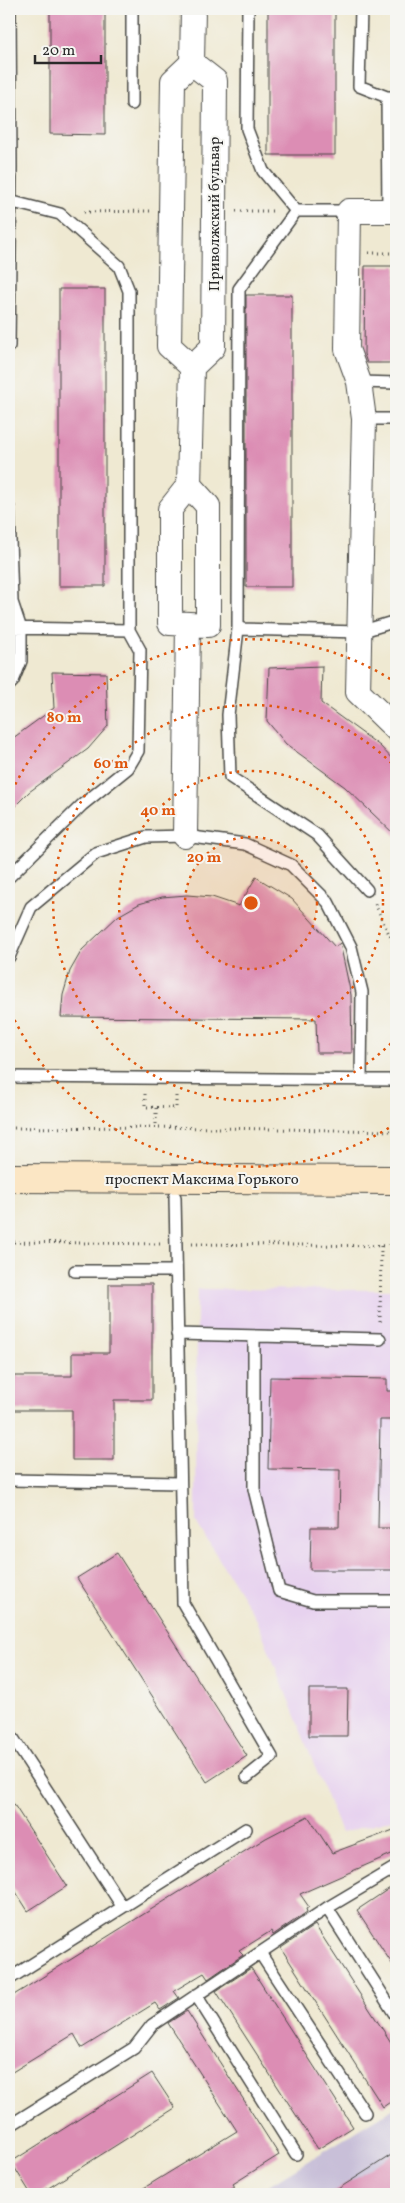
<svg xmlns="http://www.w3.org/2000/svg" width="405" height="2203" font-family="Vollkorn,serif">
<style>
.built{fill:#e7d2ef}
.industrial{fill:#c8bfd8}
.building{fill:#dc8db4}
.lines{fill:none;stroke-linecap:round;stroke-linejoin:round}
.lane-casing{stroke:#484844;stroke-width:14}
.street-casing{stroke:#484844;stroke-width:26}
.secondary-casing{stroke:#484844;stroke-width:30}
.path{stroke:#484844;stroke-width:3;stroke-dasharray:1 4;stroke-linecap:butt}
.lane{stroke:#fff;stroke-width:11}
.street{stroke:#fff;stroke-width:24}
.secondary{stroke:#fbe6c4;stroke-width:28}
.ring{fill:none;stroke:#df570e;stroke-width:2.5;stroke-dasharray:2.5 5}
.labels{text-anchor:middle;stroke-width:4;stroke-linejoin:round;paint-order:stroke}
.street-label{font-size:15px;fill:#2b2b2b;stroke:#f6f6f2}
.centre{fill:#df570e;stroke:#f6f6f2;stroke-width:2.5}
.ring-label{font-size:15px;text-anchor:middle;font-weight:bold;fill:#df570e;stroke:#f6f6f2;stroke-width:4;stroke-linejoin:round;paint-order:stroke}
</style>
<rect width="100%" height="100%" fill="#f6f6f2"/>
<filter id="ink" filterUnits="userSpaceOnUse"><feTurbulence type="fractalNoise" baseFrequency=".02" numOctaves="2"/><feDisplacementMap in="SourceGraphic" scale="10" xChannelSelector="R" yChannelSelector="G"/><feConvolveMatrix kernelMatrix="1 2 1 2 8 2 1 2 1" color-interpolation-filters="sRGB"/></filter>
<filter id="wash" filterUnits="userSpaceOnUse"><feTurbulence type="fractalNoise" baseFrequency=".0096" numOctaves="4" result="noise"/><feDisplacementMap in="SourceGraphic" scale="20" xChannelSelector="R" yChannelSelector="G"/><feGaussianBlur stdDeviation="1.12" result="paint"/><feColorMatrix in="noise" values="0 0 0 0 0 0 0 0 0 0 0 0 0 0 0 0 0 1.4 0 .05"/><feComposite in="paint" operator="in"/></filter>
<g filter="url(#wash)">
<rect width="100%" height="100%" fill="#efe9d2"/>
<path class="built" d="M 197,1289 L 396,1290 L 396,1818 L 341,1833 L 257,1620 L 196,1522 Z"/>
<path class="industrial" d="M 396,2107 L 396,2194 L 254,2194 Z"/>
<g id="blocks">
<path class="building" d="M 50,9 L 105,9 L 105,135 L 50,134 Z
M 268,9 L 335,9 L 335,155 L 268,155 Z
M 365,266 L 396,266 L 396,363 L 367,363 L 364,354 Z
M 59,289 L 105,289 L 105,586 L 59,586 Z
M 246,295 L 292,295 L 292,587 L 246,587 Z
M 322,666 L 321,703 L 380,746 L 396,763 L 396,836 L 345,787 L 286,744 L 267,721 L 269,668 Z
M 52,672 L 106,673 L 108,726 L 88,749 L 29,792 L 9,812 L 9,741 L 54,708 Z
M 256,877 L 292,899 L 335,947 L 340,943 L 351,995 L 352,1053 L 317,1053 L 316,1019 L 61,1017 L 63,995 L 70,971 L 82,950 L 118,916 L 139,904 L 162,897 L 187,895 L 212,897 L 239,906 Z
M 109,1284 L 152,1284 L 152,1400 L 114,1400 L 114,1460 L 72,1460 L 72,1410 L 9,1410 L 9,1376 L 72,1376 L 72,1353 L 109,1353 Z
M 270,1377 L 387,1379 L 387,1391 L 396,1391 L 396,1420 L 380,1420 L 378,1528 L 396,1528 L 396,1570 L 310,1570 L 311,1527 L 339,1527 L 340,1470 L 268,1469 Z
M 117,1553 L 247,1756 L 207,1782 L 77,1578 Z
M 309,1689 L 348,1689 L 347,1736 L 309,1736 Z
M 9,1797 L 67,1886 L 28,1911 L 9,1881 Z
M 308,1816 L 332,1853 L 396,1829 L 396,1852 L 300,1894 L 309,1907 L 306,1909 L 307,1912 L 273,1935 L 271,1931 L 239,1951 L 243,1955 L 208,1979 L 204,1973 L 174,1991 L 179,1998 L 160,2010 L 155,2003 L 82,2048 L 74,2034 L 9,2074 L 9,1998 L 266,1838 Z
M 396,1884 L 396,1970 L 357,1910 Z
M 315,1925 L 396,2050 L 396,2098 L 383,2107 L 281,1948 Z
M 251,1968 L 353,2127 L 318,2149 L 216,1991 Z
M 187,2011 L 279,2155 L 233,2184 L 235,2187 L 224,2194 L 134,2194 L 237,2131 L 168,2023 Z
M 152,2073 L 175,2108 L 39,2194 L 31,2194 L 11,2162 Z
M 396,2152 L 396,2194 L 330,2194 Z"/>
</g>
</g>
<g filter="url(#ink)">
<use href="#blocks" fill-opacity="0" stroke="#484844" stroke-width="1"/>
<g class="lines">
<g class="lane-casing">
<path id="lane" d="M 132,9 L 132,104
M 248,9 L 247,129 L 263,171 L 296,211
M 361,9 L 359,86 L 387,97 L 396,97
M 387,97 L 388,211
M 9,201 L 60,214 L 119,266 L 129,291 L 129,630
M 296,211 L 349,211
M 9,346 L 11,168 L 10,9
M 359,382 L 396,383
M 364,419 L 396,419
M 9,508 L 12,602 L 21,629 L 21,661 L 13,681 L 9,685
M 9,628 L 129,630 L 140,650 L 138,751 L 128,768 L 82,805 L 10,876
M 238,629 L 239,289 L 296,211
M 367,890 L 317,835 L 230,777 L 228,715 L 238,629 L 360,632 L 396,621
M 9,957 L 31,907 L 96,853 L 146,837 L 185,836 L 245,844 L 291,865 L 328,902 L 351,947 L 362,992 L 361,1080
M 9,1077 L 396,1080
M 175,1197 L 183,1603 L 272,1757 L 247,1777
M 75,1271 L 176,1271
M 177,1334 L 380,1339
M 254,1336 L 254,1489 L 279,1591 L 313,1601 L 396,1601
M 9,1480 L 180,1483
M 9,1732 L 122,1906
M 327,1908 L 396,2016
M 260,1953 L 365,2113
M 9,1979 L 246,1829
M 196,1995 L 296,2154
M 9,2126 L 134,2048 L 152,2025 L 327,1908 L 396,1867"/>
</g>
<g class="street-casing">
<path id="street" d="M 396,211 L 349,211 L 347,349 L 359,382 L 364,419 L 358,692 L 396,729
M 192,367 L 213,347 L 215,81 L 192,63
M 189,485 L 208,506 L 208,625 L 170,623 L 170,509 L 189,485 L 192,367 L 169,346 L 173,81 L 192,63 L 193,9
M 185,836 L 188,624"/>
</g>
<g class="secondary-casing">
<path id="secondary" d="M 9,1178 L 396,1180"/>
</g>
<path class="path" d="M 236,211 L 275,211
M 84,212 L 150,211
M 369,253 L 396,253
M 375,904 L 396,949
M 145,1094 L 145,1107 L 176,1108 L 176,1093
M 156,1108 L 156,1127
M 9,1128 L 156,1127 L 396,1131
M 9,1242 L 161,1244
M 192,1244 L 396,1246
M 380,1322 L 381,1246"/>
<use href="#lane" class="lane"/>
<use href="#street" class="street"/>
<use href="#secondary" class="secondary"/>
</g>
</g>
<circle cx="251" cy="903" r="66" fill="#df570e" fill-opacity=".12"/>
<g class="ring">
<circle cx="251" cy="903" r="66"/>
<circle cx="251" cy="903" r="132"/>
<path d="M396 1038A198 198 0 1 1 396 768"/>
<path d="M395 1124A264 264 0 0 1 9 1008M9 798A264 264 0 0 1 395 682"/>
</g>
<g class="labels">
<g class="street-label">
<text transform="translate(214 214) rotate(-90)" y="5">Приволжский бульвар</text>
<text x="202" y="1184">проспект Максима Горького</text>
</g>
</g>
<circle cx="251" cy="903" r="8" class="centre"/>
<g class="ring-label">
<text x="64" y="722">80 m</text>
<text x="111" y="768">60 m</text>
<text x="158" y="815">40 m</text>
<text x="204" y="862">20 m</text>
</g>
<rect width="405" height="2203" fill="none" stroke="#f6f6f2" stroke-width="30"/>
<path d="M35 55v8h66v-8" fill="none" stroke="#2b2b2b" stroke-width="2.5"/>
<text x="42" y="55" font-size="15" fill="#2b2b2b" stroke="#f6f6f2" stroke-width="4" paint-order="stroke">20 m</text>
</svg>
